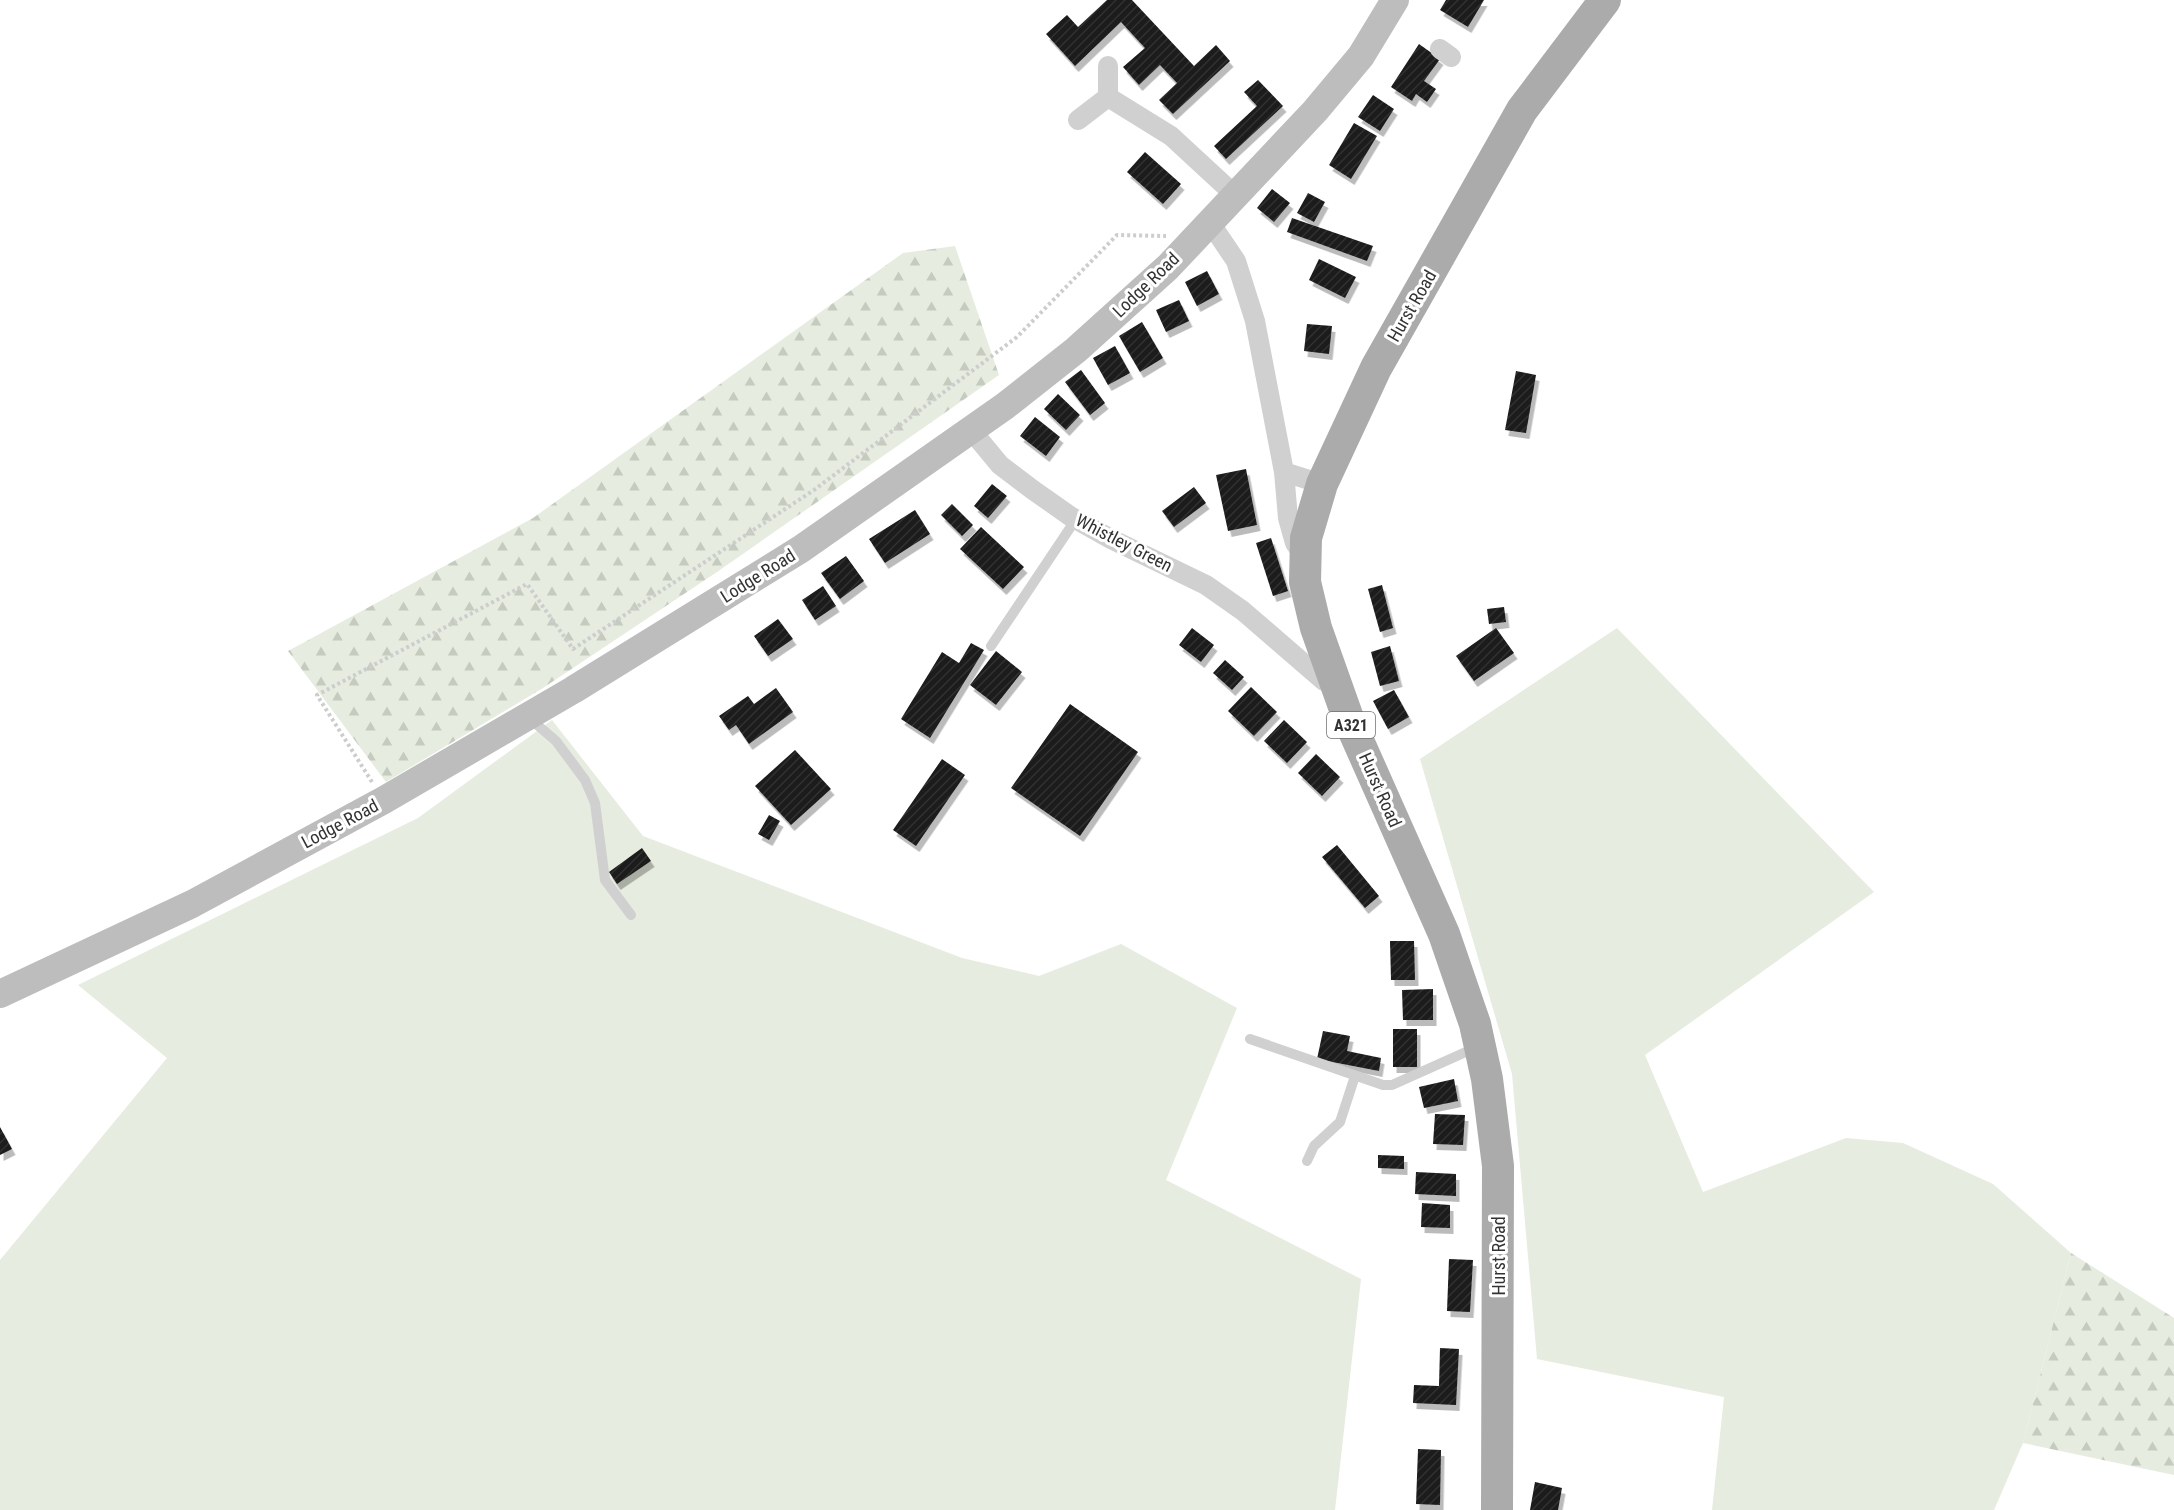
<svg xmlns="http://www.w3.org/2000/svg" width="2174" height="1510" font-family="'Roboto Condensed',sans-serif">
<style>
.grass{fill:#e6ecdf}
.forest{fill:url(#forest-firs)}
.building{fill:url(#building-hatch);filter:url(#shadow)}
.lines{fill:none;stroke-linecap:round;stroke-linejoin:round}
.path{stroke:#cdcdcd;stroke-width:4;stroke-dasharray:3 3;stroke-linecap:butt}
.lane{stroke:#d0d0d0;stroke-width:10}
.street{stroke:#d0d0d0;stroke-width:20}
.secondary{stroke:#bdbdbd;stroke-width:28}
.primary{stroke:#ababab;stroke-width:32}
.labels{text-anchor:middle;stroke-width:6;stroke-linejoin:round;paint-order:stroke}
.shield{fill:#fff;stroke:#707070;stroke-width:1.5}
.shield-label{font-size:16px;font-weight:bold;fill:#333}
.street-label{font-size:18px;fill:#333;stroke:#fff}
</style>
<defs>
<pattern id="forest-firs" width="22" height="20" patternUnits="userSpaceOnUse" patternTransform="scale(1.5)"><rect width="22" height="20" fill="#e6ecdf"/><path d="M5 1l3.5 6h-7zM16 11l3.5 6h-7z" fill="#c6cbc0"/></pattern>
<pattern id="building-hatch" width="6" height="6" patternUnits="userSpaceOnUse" patternTransform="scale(1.5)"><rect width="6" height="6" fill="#1a1a1a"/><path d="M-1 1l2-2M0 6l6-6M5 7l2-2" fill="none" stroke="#333"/></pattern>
<filter id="shadow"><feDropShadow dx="3.5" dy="6" stdDeviation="0" flood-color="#0004"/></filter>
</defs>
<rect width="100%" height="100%" fill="#fff"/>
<path class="grass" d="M 1617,628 L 1874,892 L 1645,1055 L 1703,1192 L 1846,1138 L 1903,1143 L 1993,1184 L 2071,1253 L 2023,1443 L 1994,1510 L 1712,1510 L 1724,1397 L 1537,1359 L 1512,1074 L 1420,759 Z
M 552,720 L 643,836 L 962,958 L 1039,976 L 1121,944 L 1237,1008 L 1166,1180 L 1361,1279 L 1335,1510 L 0,1510 L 0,1260 L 167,1058 L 78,985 L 418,818 Z"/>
<path class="forest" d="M 955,246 L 999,375 L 717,572 L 543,688 L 386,782 L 288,651 L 533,518 L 903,253 Z
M 2071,1253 L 2174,1318 L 2174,1475 L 2023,1443 Z"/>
<path class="building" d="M 1107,0 L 1132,0 L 1194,66 L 1216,45 L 1230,61 L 1173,114 L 1159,100 L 1177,83 L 1160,65 L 1139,85 L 1123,67 L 1145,48 L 1121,22 L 1075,66 L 1046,34 L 1067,15 L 1078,27 Z
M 1446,0 L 1484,0 L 1468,27 L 1440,10 Z
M 1419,44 L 1440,59 L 1424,81 L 1436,89 L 1427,102 L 1416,94 L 1412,101 L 1391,87 Z
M 1258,80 L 1283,106 L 1226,159 L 1214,146 L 1257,106 L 1244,92 Z
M 1373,95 L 1394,109 L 1380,131 L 1358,117 Z
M 1354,123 L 1377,136 L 1351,179 L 1329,165 Z
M 1145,152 L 1181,184 L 1163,204 L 1127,172 Z
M 1272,189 L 1290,203 L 1274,222 L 1257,208 Z
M 1308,193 L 1325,202 L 1314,222 L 1297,213 Z
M 1292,218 L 1373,246 L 1367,261 L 1287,232 Z
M 1319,259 L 1356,277 L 1345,298 L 1309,280 Z
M 1207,271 L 1219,294 L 1197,306 L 1185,282 Z
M 1179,300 L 1189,321 L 1166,332 L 1156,310 Z
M 1142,322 L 1163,358 L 1140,372 L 1119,336 Z
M 1307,324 L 1332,326 L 1329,354 L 1304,351 Z
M 1115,346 L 1130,373 L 1108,385 L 1093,358 Z
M 1081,370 L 1105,403 L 1090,415 L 1065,382 Z
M 1516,371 L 1536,375 L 1526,433 L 1505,430 Z
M 1058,394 L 1080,415 L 1066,430 L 1044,409 Z
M 1035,417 L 1060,437 L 1046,456 L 1020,436 Z
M 1246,469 L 1257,525 L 1228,531 L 1216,475 Z
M 992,484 L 1007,496 L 988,518 L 974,506 Z
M 1194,487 L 1206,503 L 1174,527 L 1162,511 Z
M 952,504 L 973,525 L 962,536 L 941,515 Z
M 915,510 L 930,534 L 885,563 L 869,539 Z
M 981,527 L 1024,567 L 1003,589 L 960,549 Z
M 1271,538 L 1288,591 L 1273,596 L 1256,543 Z
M 846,556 L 864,581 L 840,599 L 821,573 Z
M 1382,585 L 1393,628 L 1380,632 L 1368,589 Z
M 823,586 L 836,606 L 815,620 L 802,600 Z
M 1504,607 L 1506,622 L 1489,624 L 1487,609 Z
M 778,619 L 793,639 L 768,656 L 754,636 Z
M 1192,628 L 1214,645 L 1201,662 L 1179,645 Z
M 1496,628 L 1514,653 L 1474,681 L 1456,656 Z
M 971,643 L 984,650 L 930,738 L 901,719 L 942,652 L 959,663 Z
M 1390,646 L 1399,681 L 1380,686 L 1371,652 Z
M 996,651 L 1022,672 L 996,705 L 970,685 Z
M 1225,660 L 1244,677 L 1232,690 L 1213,673 Z
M 1251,687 L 1277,712 L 1254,736 L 1228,711 Z
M 776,688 L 793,712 L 749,744 L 736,725 L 729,730 L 719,716 L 748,696 L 754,704 Z
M 1394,690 L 1409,717 L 1388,729 L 1373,701 Z
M 1070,704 L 1138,752 L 1080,836 L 1011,788 Z
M 1284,720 L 1307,742 L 1287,763 L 1264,741 Z
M 795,750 L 831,789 L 791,825 L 755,786 Z
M 1316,754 L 1340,777 L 1322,796 L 1298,773 Z
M 942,759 L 965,775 L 916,846 L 893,830 Z
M 769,815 L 780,821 L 769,840 L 758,834 Z
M 1337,845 L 1379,896 L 1365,908 L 1322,857 Z
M 642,848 L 651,861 L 617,884 L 609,872 Z
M 1390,941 L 1414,941 L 1415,980 L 1391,980 Z
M 1433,989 L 1433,1020 L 1403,1020 L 1402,990 Z
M 1393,1029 L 1417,1029 L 1417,1067 L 1393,1067 Z
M 1323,1031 L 1350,1036 L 1347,1051 L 1381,1058 L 1379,1071 L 1317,1059 Z
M 1454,1079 L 1458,1101 L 1424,1108 L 1419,1087 Z
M 1435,1114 L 1465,1115 L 1463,1145 L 1433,1144 Z
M 0,1127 L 12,1149 L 0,1155 Z
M 1378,1155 L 1404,1156 L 1404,1169 L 1378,1168 Z
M 1416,1172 L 1456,1174 L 1456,1196 L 1415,1194 Z
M 1422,1203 L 1450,1205 L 1450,1228 L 1421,1227 Z
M 1449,1259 L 1473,1260 L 1470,1312 L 1447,1311 Z
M 1440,1348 L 1459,1349 L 1456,1405 L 1413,1403 L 1414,1385 L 1439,1386 Z
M 1418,1449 L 1441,1450 L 1440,1505 L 1416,1504 Z
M 1535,1482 L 1562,1488 L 1558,1510 L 1530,1510 Z"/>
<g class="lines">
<path class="path" d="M 372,782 L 317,695 L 527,584 L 573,649 L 814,490 L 1017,337 L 1117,235 L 1166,236"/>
<path class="lane" d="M 991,646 L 1076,519
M 528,717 L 556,741 L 585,780 L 595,803 L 605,880 L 631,915
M 1250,1039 L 1383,1085 L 1392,1085 L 1477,1047
M 1307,1161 L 1314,1146 L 1340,1122 L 1355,1076"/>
<path class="street" d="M 1440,49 L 1451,57
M 1108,66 L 1108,97 L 1171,136 L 1236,196
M 1078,120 L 1108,97
M 1209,221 L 1236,261 L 1255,321 L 1284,472 L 1288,518 L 1295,543 L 1302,553
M 971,430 L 1000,465 L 1033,490 L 1070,516 L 1111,539 L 1206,585 L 1243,611 L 1324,681 L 1335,683
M 1284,472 L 1322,484"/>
<path class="secondary" d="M 0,994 L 192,904 L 384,800 L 573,690 L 801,549 L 1005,406 L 1076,350 L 1168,267 L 1315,111 L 1361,56 L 1395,0"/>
<path class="primary" d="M 1497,1510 L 1498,1166 L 1487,1079 L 1475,1024 L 1444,934 L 1348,718 L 1316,628 L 1305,582 L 1306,538 L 1322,484 L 1376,368 L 1522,110 L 1605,0"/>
</g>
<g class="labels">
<rect class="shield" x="1327" y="712" width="48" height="26" rx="4.5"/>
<g class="shield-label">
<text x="1351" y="731">A321</text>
</g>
<g class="street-label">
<text transform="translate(1146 285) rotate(-44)" y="6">Lodge Road</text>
<text transform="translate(1412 306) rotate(-60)" y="6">Hurst Road</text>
<text transform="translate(1124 543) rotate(27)" y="6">Whistley Green</text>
<text transform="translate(758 576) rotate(-32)" y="6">Lodge Road</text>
<text transform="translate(1380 790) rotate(66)" y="6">Hurst Road</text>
<text transform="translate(340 824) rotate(-28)" y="6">Lodge Road</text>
<text transform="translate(1499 1256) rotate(-90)" y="6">Hurst Road</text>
</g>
</g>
</svg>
